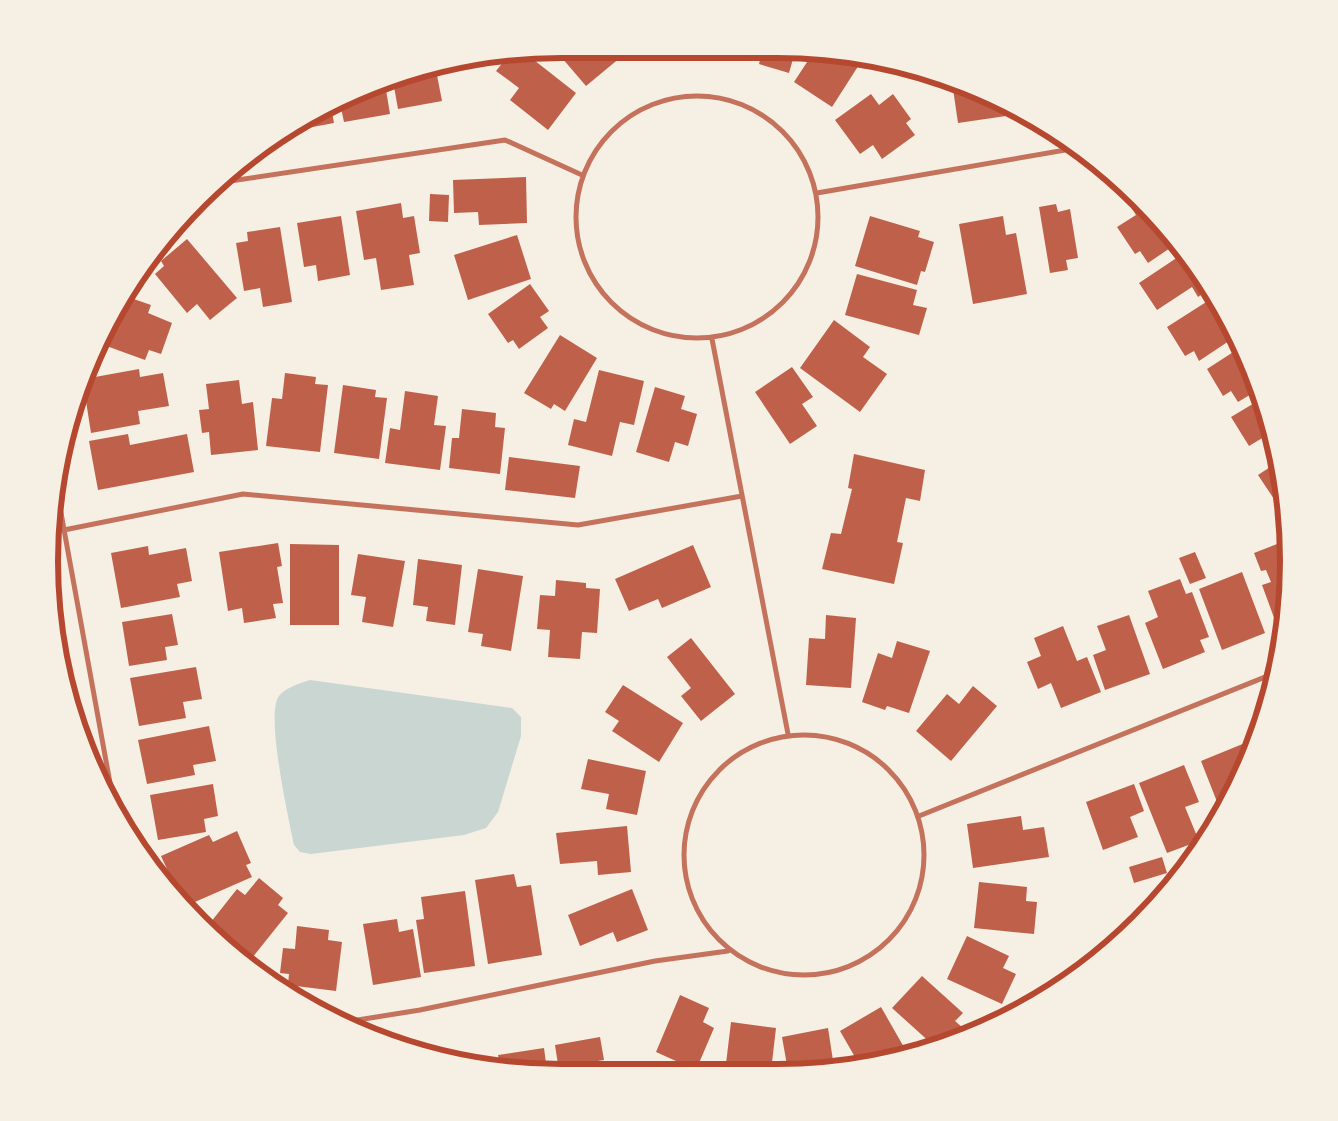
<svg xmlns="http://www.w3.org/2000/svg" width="1338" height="1121" font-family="Roboto,sans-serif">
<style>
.water{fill:#c9d6d2}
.building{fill:#bf614a}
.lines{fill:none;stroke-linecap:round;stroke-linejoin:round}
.minor{stroke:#c5725c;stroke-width:5}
.rim{fill:none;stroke:#b5482f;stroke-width:6}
</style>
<rect width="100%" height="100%" fill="#f6efe4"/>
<path class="water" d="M 310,680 L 512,708 L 521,717 L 521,736 L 498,812 L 486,828 L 464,835 L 311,854 L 300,852 L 294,845 C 289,820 265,714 279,696 C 285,688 300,683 310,680 Z"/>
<path class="building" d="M 558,49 L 614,50 L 621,57 L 586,86 L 556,51 Z
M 631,50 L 653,50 L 634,58 Z
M 762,52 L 795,52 L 789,73 L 759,64 Z
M 525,53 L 576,93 L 548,130 L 510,100 L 519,88 L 496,71 L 508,56 Z
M 813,53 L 844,53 L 864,57 L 832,107 L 794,82 Z
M 448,63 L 449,68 L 436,70 L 442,101 L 398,109 L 393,81 L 428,66 Z
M 952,82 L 1004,102 L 1006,116 L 958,123 Z
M 385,84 L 390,114 L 344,122 L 340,103 Z
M 871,94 L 879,105 L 893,94 L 911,119 L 906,123 L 915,135 L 882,159 L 873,145 L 860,154 L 835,120 Z
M 1010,105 L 1025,114 L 1012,116 Z
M 331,106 L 334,123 L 291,131 L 291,127 L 305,117 Z
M 526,177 L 527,223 L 479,225 L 478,212 L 454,213 L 453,180 Z
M 430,194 L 449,195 L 448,222 L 429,221 Z
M 1139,198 L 1176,244 L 1148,263 L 1140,251 L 1135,254 L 1117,227 L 1136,215 L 1129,204 Z
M 401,203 L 403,218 L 414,216 L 420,253 L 409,255 L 414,285 L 381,290 L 376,258 L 364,260 L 356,211 Z
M 1056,204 L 1058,212 L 1070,209 L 1078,258 L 1066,260 L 1068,270 L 1050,273 L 1039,207 Z
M 341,216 L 350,275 L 318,281 L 316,265 L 304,267 L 297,223 Z
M 870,216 L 920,231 L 918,237 L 934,242 L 925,272 L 921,271 L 917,285 L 855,266 Z
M 1003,216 L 1006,235 L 1016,233 L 1027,294 L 973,304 L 959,224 Z
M 280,227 L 292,302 L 263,307 L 260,288 L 244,291 L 236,243 L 248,241 L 247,232 Z
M 517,235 L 531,279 L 468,300 L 454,255 Z
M 187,239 L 237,298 L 210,320 L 197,304 L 187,313 L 155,274 L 164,266 L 161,261 Z
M 1184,253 L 1203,276 L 1210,289 L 1198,297 L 1192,287 L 1157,310 L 1139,283 Z
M 857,274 L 917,290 L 913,305 L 927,308 L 919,335 L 845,315 Z
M 530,284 L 549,311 L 540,317 L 548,328 L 519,349 L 513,340 L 508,343 L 488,314 Z
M 125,296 L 151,305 L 148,313 L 172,323 L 161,354 L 149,350 L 145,360 L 101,344 Z
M 1214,297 L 1235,337 L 1199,361 L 1194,351 L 1185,356 L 1167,327 Z
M 834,320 L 870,347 L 863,357 L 887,374 L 860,412 L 800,368 Z
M 560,335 L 597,358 L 565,411 L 554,404 L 551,409 L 524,393 Z
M 1241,347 L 1250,364 L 1258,390 L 1238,402 L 1231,391 L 1223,396 L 1207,369 Z
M 792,367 L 813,397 L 802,404 L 817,426 L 790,444 L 755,392 Z
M 139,369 L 140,377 L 163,373 L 169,406 L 138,411 L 140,424 L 91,433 L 83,382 L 84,379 Z
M 599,370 L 644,381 L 634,425 L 620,422 L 612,456 L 568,445 L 574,419 L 586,422 Z
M 285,373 L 316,377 L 315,384 L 328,385 L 320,452 L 266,446 L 272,398 L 282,399 Z
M 239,380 L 242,404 L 253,402 L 258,450 L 211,455 L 209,432 L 202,433 L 199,410 L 209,409 L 206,384 Z
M 343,385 L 376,390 L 375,397 L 387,398 L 379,459 L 334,453 Z
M 655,387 L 685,396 L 681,409 L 697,414 L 688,446 L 675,442 L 669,462 L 636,452 Z
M 405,391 L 438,396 L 434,425 L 446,426 L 440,470 L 385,463 L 390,428 L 400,430 Z
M 1261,399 L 1273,440 L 1269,434 L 1249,446 L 1231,417 Z
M 462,409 L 496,413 L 495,427 L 505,428 L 500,474 L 449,468 L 452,438 L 459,438 Z
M 128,434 L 130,445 L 187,434 L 194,472 L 98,490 L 89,441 Z
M 854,454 L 925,470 L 920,501 L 906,498 L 897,542 L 903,543 L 894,584 L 822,569 L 831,533 L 841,534 L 852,489 L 848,488 Z
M 509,457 L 580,466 L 575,498 L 505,490 Z
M 1279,461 L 1283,497 L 1276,502 L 1258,475 Z
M 1287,540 L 1289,560 L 1283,623 L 1277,626 L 1262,585 L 1271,582 L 1266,570 L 1261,571 L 1254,553 Z
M 278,543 L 282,566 L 277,567 L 283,603 L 273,604 L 276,618 L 244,623 L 242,608 L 228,611 L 219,552 Z
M 290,544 L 339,545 L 339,625 L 290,625 Z
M 693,545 L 711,587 L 662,608 L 658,599 L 629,611 L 615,579 Z
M 148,546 L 149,555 L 186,548 L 192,581 L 177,584 L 180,597 L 121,608 L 111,553 Z
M 1195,552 L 1206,578 L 1190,584 L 1179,558 Z
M 358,554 L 405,561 L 393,627 L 362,622 L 366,597 L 351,595 Z
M 418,559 L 462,565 L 455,625 L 426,621 L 428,607 L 413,605 Z
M 478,569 L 523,576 L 511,651 L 481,646 L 483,634 L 468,632 Z
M 1242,572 L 1265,633 L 1222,650 L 1199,589 Z
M 1180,579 L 1186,594 L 1192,592 L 1209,637 L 1200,640 L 1205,652 L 1163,669 L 1145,623 L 1158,617 L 1148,591 Z
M 556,580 L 586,583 L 586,588 L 600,589 L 597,633 L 582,632 L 580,659 L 548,657 L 550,630 L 537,629 L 540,595 L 555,596 Z
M 172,614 L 178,645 L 165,647 L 167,660 L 129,666 L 122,622 Z
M 826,615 L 856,618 L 851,688 L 806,685 L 809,638 L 825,639 Z
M 1129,615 L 1150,674 L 1105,690 L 1093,655 L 1106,650 L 1097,626 Z
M 1063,626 L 1077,661 L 1087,657 L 1101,692 L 1061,708 L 1051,683 L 1038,689 L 1027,662 L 1041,656 L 1034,638 Z
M 691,638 L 735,694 L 701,721 L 681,696 L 691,688 L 667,657 Z
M 897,641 L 930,651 L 909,713 L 887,706 L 885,710 L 862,702 L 878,653 L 892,658 Z
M 196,667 L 202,699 L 183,702 L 186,718 L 139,726 L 130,678 Z
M 623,685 L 683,723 L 659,762 L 612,731 L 619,721 L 605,712 Z
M 973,686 L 997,706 L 951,761 L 916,731 L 947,694 L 959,704 Z
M 209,726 L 216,761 L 193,765 L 195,775 L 147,784 L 138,740 Z
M 1245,743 L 1250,757 L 1221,812 L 1201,761 Z
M 588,759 L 646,771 L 637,815 L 606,809 L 609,794 L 581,789 Z
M 1184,765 L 1199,802 L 1185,807 L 1199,841 L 1167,853 L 1139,783 Z
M 213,784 L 218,816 L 204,819 L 206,832 L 158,840 L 150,795 Z
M 1134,784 L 1144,811 L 1130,817 L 1138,837 L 1103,850 L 1086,802 Z
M 1021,816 L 1023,830 L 1044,827 L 1049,857 L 973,868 L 967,824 Z
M 627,826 L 631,872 L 598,875 L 597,861 L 560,864 L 556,833 Z
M 237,831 L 251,863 L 246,865 L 252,877 L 188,905 L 179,895 L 161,856 L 209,835 L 213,842 Z
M 1162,857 L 1167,873 L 1134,883 L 1129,867 Z
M 514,874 L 517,887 L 531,885 L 542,955 L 488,964 L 475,880 Z
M 259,878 L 283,898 L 278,905 L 288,913 L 248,963 L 215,936 L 207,927 L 237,889 L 245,895 Z
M 979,882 L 1027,887 L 1026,901 L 1037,902 L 1034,934 L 974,928 Z
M 632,889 L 648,930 L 617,942 L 613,932 L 580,946 L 568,915 Z
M 465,891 L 475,966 L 424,973 L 416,920 L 424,919 L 421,897 Z
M 397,919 L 399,932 L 413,929 L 421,977 L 373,985 L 363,924 Z
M 297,926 L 329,930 L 328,940 L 342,942 L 336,991 L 288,985 L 289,974 L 280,973 L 283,948 L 295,949 Z
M 967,936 L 1009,956 L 1003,968 L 1016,974 L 1002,1004 L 947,979 Z
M 922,976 L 963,1013 L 955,1021 L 970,1034 L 933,1045 L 892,1008 Z
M 680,995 L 709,1008 L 703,1022 L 714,1028 L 696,1070 L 656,1052 Z
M 881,1007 L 905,1049 L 893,1056 L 893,1058 L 878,1062 L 859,1064 L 840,1031 Z
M 731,1022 L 776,1028 L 771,1071 L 759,1069 L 758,1072 L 725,1072 Z
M 828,1028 L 834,1067 L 788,1071 L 782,1037 Z
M 600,1037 L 604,1060 L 591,1062 L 593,1071 L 559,1071 L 555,1045 Z
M 544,1048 L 547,1071 L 527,1071 L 500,1066 L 498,1055 Z"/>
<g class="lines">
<path class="minor" d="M576 217a121 121 0 1 1 242 0a121 121 0 1 1-242 0Z
M 217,183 L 505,140 L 582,175
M 817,193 L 1077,148
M 712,339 L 788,734
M 57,491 L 114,805
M 64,530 L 243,494 L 578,525 L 742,496
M684 855a120 120 0 1 1 240 0a120 120 0 1 1-240 0Z
M 919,816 L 1275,673
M 345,1022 L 420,1010 L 655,961 L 728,951"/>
</g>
<path d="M0 0H1338V1121H0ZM561 58H777A503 503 0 0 1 1280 561V561A503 503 0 0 1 777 1064H561A503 503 0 0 1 58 561V561A503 503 0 0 1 561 58Z" fill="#f6efe4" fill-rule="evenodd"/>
<path class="rim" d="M561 58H777A503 503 0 0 1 1280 561V561A503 503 0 0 1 777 1064H561A503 503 0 0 1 58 561V561A503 503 0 0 1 561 58Z"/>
</svg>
